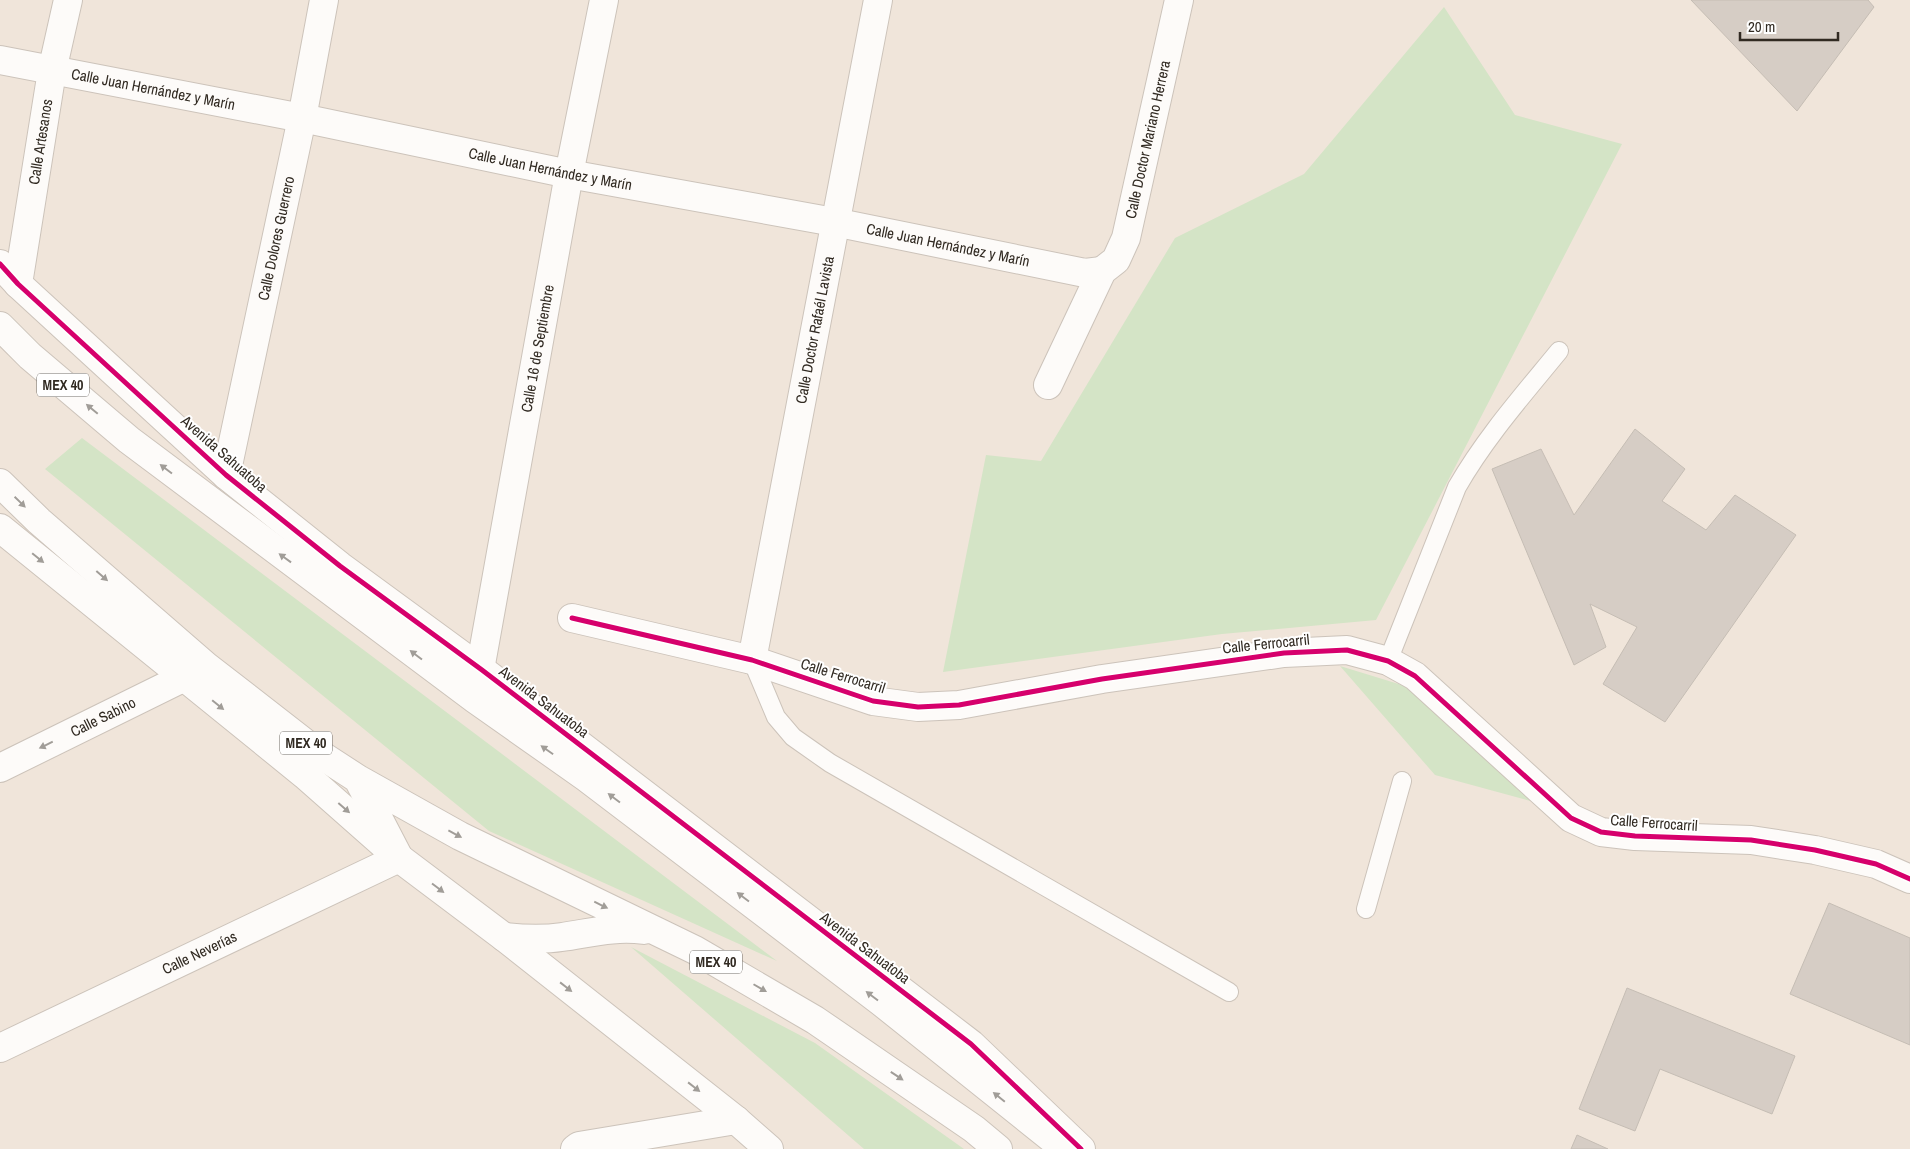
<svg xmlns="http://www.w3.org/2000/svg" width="1910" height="1149" font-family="'Archivo Narrow',sans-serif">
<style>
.green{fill:#d4e4c6}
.building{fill:#d6cdc5;stroke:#c5bdb4}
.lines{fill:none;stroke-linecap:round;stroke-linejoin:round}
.lane-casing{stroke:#ccc3ba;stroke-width:20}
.street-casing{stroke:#ccc3ba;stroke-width:30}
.secondary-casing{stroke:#ccc3ba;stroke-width:30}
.primary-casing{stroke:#ccc3ba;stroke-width:30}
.lane{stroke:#fdfbf9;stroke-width:18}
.street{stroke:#fdfbf9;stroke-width:28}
.secondary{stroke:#fdfbf9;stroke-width:28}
.primary{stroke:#fdfbf9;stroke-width:28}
.cycleway-casing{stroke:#fff;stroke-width:8}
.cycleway{stroke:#d6006c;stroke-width:5}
.oneway{fill:#a19d98}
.labels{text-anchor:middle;stroke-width:4;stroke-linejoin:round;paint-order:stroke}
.shield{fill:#fff;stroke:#6f6a64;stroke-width:1}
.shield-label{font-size:14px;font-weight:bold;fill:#312a22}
.street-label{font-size:15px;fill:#312a22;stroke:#fff}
</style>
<rect width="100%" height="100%" fill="#f0e5da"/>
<path class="green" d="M 1444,7 L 1515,115 L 1622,144 L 1376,620 L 1222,634 L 943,672 L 986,455 L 1041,461 L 1175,238 L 1304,174 Z
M 82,438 L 777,961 L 489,831 L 45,469 Z
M 1340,666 L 1415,689 L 1534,802 L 1435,775 Z
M 631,947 L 815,1043 L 964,1149 L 864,1149 Z"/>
<path class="building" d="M 1691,0 L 1868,0 L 1874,7 L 1797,111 Z
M 1635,429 L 1685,469 L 1662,501 L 1706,530 L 1735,495 L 1796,535 L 1665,722 L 1603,684 L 1637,627 L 1590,604 L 1606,647 L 1574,665 L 1492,469 L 1541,449 L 1574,515 Z
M 1829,903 L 1910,938 L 1910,1045 L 1790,994 Z
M 1627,988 L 1795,1056 L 1772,1114 L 1660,1069 L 1635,1131 L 1579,1109 Z
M 1577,1135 L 1608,1149 L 1571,1149 Z"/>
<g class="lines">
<g class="lane-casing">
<path id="lane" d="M 752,660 L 776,717 L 793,737 L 830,763 L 1229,992
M 1388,661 L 1457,487 C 1485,438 1523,395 1559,351
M 1366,909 L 1402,781"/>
</g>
<g class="street-casing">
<g id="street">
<path id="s1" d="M 0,60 L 302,118 L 569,174 L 834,222 L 1085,273 L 1102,271"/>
<path id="s2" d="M 18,284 L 52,71 L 68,0"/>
<path id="s3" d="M 1048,385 L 1102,271 L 1116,260 L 1126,238 L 1179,0"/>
<path id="s4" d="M 226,475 L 302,118 L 324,0"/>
<path d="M 572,618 L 752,660 L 873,701 L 918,707 L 959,705 L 1102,679 L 1284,653 L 1347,650 L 1388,661 L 1415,676 L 1571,818 L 1601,832 L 1635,836 L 1751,840 L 1815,850 L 1876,864 L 1910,879"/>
<path id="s5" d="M 752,660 L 878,0"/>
<path id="s6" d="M 476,692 L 569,174 L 604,0"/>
<path id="s7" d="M 0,768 L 205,667"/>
<path id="s8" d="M 0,1048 L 399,858"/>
<path d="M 575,1149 L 579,1146 L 736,1120"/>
</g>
</g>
<g class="secondary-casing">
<path id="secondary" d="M 0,264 L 18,284 L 226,475 L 340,566 L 482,670 L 971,1044 L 1081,1149
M 0,528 L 305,775 L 399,858 L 504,937 L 736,1120 L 769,1149"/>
</g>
<g class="primary-casing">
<path id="primary" d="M 0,326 L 30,356 L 129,440 L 475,699 L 587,778 L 880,1001 L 1065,1149
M 0,483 L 39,521 L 206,666 L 318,753 L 358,779 L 460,836 L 695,950 L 815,1020 L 974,1129 L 998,1149
M 358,779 L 399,858
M 504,937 C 523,939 543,940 562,937 C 590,933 615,926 644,930"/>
</g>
<use href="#lane" class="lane"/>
<use href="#street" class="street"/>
<use href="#secondary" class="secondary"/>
<use href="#primary" class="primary"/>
<g class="cycleway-casing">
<path id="cycleway" d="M 0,264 L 18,284 L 226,475 L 340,566 L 482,670 L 971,1044 L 1081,1149
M 572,618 L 752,660 L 873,701 L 918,707 L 959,705 L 1102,679 L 1284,653 L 1347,650 L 1388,661 L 1415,676 L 1571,818 L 1601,832 L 1635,836 L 1751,840 L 1815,850 L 1876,864 L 1910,879"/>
</g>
<use href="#cycleway" class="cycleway"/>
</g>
<defs><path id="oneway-solid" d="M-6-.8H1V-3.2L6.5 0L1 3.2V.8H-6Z" transform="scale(1.25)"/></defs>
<g class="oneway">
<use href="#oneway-solid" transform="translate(92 409) rotate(-140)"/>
<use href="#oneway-solid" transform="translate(166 469) rotate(-143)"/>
<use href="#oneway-solid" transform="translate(20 502) rotate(44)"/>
<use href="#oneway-solid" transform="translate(38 558) rotate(39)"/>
<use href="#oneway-solid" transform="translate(285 558) rotate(-144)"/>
<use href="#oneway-solid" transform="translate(102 576) rotate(41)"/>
<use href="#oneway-solid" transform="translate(416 655) rotate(-143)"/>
<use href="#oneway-solid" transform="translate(218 705) rotate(39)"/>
<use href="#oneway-solid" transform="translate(46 745) rotate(154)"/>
<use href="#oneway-solid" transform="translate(547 750) rotate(-145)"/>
<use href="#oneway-solid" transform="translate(614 798) rotate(-143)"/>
<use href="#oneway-solid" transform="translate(344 808) rotate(41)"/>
<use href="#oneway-solid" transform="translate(455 834) rotate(28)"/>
<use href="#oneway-solid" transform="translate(438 888) rotate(37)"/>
<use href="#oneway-solid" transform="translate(743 897) rotate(-143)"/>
<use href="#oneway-solid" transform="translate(601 905) rotate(26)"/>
<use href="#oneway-solid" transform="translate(566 987) rotate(38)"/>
<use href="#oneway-solid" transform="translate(760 988) rotate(30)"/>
<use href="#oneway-solid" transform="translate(872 996) rotate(-143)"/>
<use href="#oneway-solid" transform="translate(897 1076) rotate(34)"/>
<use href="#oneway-solid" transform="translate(694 1087) rotate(38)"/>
<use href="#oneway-solid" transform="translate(999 1097) rotate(-141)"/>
</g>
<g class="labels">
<g class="shield">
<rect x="37" y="373.5" width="52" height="23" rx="4"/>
<rect x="280" y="731.5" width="52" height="23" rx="4"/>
<rect x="690" y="950.5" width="52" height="23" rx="4"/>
</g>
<g class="shield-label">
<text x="63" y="390">MEX 40</text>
<text x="306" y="748">MEX 40</text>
<text x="716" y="967">MEX 40</text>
</g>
<g class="street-label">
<text dy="5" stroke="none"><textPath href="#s1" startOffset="156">Calle Juan Hernández y Marín</textPath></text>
<text dy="5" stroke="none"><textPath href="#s3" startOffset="269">Calle Doctor Mariano Herrera</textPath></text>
<text dy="5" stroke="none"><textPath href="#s2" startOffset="144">Calle Artesanos</textPath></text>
<text dy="5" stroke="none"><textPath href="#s1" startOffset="561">Calle Juan Hernández y Marín</textPath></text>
<text dy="5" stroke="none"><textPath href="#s4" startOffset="242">Calle Dolores Guerrero</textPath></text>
<text dy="5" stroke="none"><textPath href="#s1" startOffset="966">Calle Juan Hernández y Marín</textPath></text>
<text dy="5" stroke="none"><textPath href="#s5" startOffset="336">Calle Doctor Rafaél Lavista</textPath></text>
<text dy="5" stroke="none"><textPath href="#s6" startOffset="349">Calle 16 de Septiembre</textPath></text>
<text transform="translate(224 454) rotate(41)" y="5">Avenida Sahuatoba</text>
<text transform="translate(1266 644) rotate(-6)" y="5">Calle Ferrocarril</text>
<text transform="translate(843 676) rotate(17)" y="5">Calle Ferrocarril</text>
<text transform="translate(544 702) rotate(37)" y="5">Avenida Sahuatoba</text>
<text dy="5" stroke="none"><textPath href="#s7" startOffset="115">Calle Sabino</textPath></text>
<text transform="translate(1654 823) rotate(4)" y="5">Calle Ferrocarril</text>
<text transform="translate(865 948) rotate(37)" y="5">Avenida Sahuatoba</text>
<text dy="5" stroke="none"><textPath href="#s8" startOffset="221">Calle Neverías</textPath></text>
</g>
</g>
<path d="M1740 32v8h98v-8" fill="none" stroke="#312a22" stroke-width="2.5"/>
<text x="1748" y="32" font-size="15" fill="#312a22" stroke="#ffffff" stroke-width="4" paint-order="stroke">20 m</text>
</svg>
